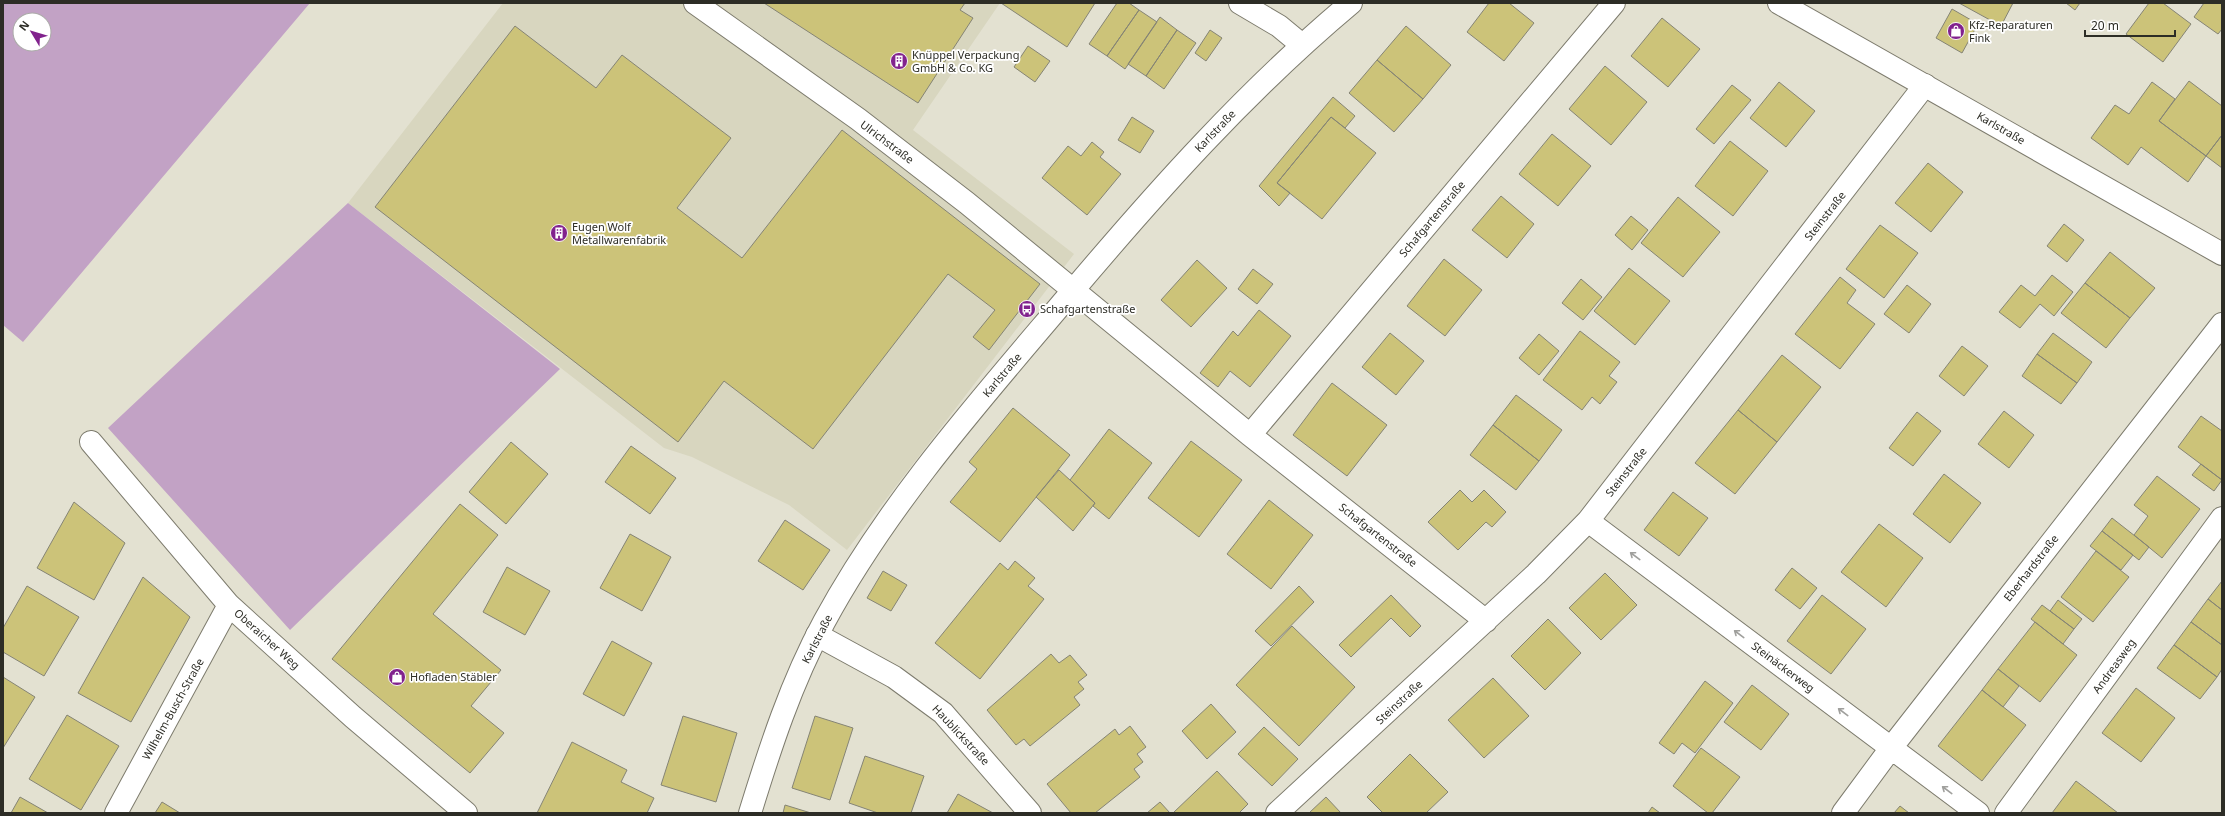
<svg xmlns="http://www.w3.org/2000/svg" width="2225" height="816" font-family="'Noto Sans',sans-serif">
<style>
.built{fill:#d8d6bf}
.green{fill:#c2a2c5;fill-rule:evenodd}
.building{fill:#ccc379;stroke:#858475}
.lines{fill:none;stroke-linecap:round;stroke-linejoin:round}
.minor-casing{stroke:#7d7b6d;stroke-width:24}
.major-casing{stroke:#7d7b6d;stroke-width:24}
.minor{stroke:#fff;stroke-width:22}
.major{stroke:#fff;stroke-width:22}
.oneway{stroke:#a0a09d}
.labels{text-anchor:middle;stroke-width:3.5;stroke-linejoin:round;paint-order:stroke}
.poi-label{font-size:11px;fill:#2d2d26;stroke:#fff;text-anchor:start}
.street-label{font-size:11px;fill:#2d2d26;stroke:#fff}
</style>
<rect width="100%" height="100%" fill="#e3e1d1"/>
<path class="built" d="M 503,3 L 1000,3 L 913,130 L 1074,254 L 847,550 L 789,505 L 692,457 L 664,448 L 348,203 Z"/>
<path class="green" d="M 3,3 L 310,3 L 23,342 L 3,325 ZM 20,20 L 44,20 L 44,44 L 20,44 Z
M 348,203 L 560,369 L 290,630 L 108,428 Z"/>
<path class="building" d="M 764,3 L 965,3 L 960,10 L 973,18 L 918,103 Z
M 1001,3 L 1095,3 L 1067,47 Z
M 1117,3 L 1129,3 L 1139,10 L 1107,56 L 1089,44 Z
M 1489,3 L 1509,3 L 1534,23 L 1504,61 L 1467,32 Z
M 1959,3 L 2013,3 L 2001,26 Z
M 2066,3 L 2080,3 L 2075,10 Z
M 2149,3 L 2163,3 L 2191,24 L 2163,62 L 2126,34 Z
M 2204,3 L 2222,3 L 2222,29 L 2218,34 L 2194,17 Z
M 1952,9 L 1978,24 L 1962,53 L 1936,38 Z
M 1139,10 L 1157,22 L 1125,69 L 1107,56 Z
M 1160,17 L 1177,30 L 1146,76 L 1128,64 Z
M 1662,18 L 1700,49 L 1668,87 L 1631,56 Z
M 515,26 L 596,88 L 622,55 L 731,138 L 677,208 L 742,258 L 842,130 L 1040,284 L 989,350 L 973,337 L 995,310 L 948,274 L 813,449 L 724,381 L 678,442 L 375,207 Z
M 1406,26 L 1451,65 L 1423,99 L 1377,60 Z
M 1177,30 L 1196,43 L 1164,89 L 1146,76 Z
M 1210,30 L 1222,38 L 1206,61 L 1195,53 Z
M 1028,46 L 1050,61 L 1035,82 L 1014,67 Z
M 1377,60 L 1423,99 L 1394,132 L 1349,93 Z
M 1605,66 L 1647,102 L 1611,145 L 1569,109 Z
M 2189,81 L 2222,106 L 2222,135 L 2206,156 L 2159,121 Z
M 1779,82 L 1815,111 L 1786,147 L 1750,118 Z
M 2152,82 L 2175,99 L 2159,121 L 2206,156 L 2188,182 L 2141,147 L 2128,165 L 2091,138 L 2115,105 L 2129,114 Z
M 1732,85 L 1751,100 L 1714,144 L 1696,129 Z
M 1333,97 L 1355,116 L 1345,128 L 1331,117 L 1277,183 L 1290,193 L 1279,206 L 1259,186 Z
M 1132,117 L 1154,131 L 1140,153 L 1118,140 Z
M 1331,117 L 1376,153 L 1322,219 L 1277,183 Z
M 1552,134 L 1591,166 L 1558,206 L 1519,174 Z
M 2222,135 L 2222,168 L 2206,156 Z
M 1730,141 L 1768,171 L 1733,216 L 1695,186 Z
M 1092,142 L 1104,152 L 1100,157 L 1121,174 L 1087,215 L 1042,178 L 1068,146 L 1081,156 Z
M 1928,163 L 1963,192 L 1931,232 L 1895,203 Z
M 1501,196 L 1534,224 L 1507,258 L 1472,230 Z
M 1678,197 L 1720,232 L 1683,277 L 1641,243 Z
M 1631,216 L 1648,230 L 1632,250 L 1615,235 Z
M 2064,224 L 2084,240 L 2067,262 L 2047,246 Z
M 1880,225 L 1918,253 L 1884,298 L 1846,269 Z
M 2110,252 L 2155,288 L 2130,318 L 2085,283 Z
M 1444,259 L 1482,290 L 1445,336 L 1407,306 Z
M 1197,260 L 1227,288 L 1191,327 L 1161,300 Z
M 1629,268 L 1670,301 L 1635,345 L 1594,311 Z
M 1253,269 L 1273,284 L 1257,304 L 1238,289 Z
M 2052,275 L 2073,292 L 2054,316 L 2040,304 L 2020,328 L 1999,312 L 2021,285 L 2035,296 Z
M 1840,277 L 1856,290 L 1847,303 L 1875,324 L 1840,369 L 1795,334 Z
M 1581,279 L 1602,297 L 1583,320 L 1562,303 Z
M 2085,283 L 2130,318 L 2106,348 L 2061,313 Z
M 1907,285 L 1931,304 L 1909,333 L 1884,314 Z
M 1259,310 L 1291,336 L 1250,387 L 1230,371 L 1218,387 L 1200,373 L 1233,331 L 1238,336 Z
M 1580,331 L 1620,362 L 1609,376 L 1617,382 L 1600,404 L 1592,397 L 1582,410 L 1543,380 Z
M 1390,333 L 1424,361 L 1396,395 L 1362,367 Z
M 2053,333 L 2092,362 L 2077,383 L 2037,354 Z
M 1539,334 L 1559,351 L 1539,375 L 1519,358 Z
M 1962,346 L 1988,366 L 1964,396 L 1939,376 Z
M 2037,354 L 2077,383 L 2061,404 L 2022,376 Z
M 1782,355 L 1821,387 L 1777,442 L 1738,410 Z
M 1332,383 L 1387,425 L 1347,476 L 1293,435 Z
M 1516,395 L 1562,430 L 1539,461 L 1493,425 Z
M 1013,408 L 1070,455 L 1000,542 L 950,502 L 977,469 L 969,462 Z
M 1738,410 L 1777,442 L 1735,494 L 1695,463 Z
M 2004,411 L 2034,435 L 2009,468 L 1978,444 Z
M 1917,412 L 1941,431 L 1913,466 L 1889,448 Z
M 2201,416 L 2222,431 L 2222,480 L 2178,447 Z
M 1493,425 L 1539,461 L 1516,490 L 1470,455 Z
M 1109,429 L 1152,463 L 1109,519 L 1093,506 L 1095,503 L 1070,480 Z
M 1191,441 L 1242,480 L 1199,537 L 1148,498 Z
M 511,442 L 548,474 L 506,524 L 469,492 Z
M 631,446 L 676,478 L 650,514 L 605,482 Z
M 2201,464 L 2222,480 L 2214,491 L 2192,475 Z
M 1059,470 L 1095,503 L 1073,531 L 1036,497 Z
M 1944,474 L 1981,503 L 1950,543 L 1913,514 Z
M 2157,476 L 2200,509 L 2162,558 L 2134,535 L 2148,516 L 2134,505 Z
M 1460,490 L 1472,502 L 1484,490 L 1506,512 L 1492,527 L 1486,522 L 1458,550 L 1428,522 Z
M 1673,492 L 1708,518 L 1679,556 L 1644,530 Z
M 1269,500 L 1313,535 L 1271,589 L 1227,554 Z
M 74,502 L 125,543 L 94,600 L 37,568 Z
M 460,504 L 498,535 L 433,614 L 501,670 L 471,706 L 504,733 L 470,773 L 332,659 Z
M 2112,518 L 2149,547 L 2139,560 L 2102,531 Z
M 785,520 L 830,550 L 803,590 L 758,561 Z
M 1879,524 L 1923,558 L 1886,607 L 1841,572 Z
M 2102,531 L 2133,555 L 2121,570 L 2090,546 Z
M 630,534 L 671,557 L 642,611 L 600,588 Z
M 2096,551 L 2129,577 L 2093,622 L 2061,597 Z
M 1015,561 L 1035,578 L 1028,586 L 1044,599 L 980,679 L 935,643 L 1000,563 L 1008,570 Z
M 507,567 L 550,591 L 525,635 L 483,612 Z
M 1792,568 L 1817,588 L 1800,609 L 1775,590 Z
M 883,571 L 907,585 L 891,611 L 867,598 Z
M 1605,573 L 1637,605 L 1601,640 L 1569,608 Z
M 143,577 L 190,617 L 131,722 L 78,693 Z
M 2222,581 L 2222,610 L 2208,599 Z
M 27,586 L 79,617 L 44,676 L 3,652 L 3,628 Z
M 1299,586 L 1314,602 L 1271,646 L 1255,631 Z
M 1391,595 L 1421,626 L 1410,637 L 1391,618 L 1351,657 L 1339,645 Z
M 1822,595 L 1866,629 L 1831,674 L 1787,641 Z
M 2208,599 L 2222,610 L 2222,645 L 2191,622 Z
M 2058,600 L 2082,619 L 2074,629 L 2050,611 Z
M 2042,605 L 2074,629 L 2063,644 L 2031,619 Z
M 1548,619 L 1581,653 L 1545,690 L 1511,656 Z
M 2035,622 L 2077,655 L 2040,702 L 1998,669 Z
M 2191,622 L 2222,645 L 2222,669 L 2217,677 L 2174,645 Z
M 1292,626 L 1355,687 L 1299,746 L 1236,685 Z
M 612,641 L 652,663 L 624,716 L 583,694 Z
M 2174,645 L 2217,677 L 2200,699 L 2157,668 Z
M 1051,654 L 1059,663 L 1070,655 L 1087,675 L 1078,682 L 1084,689 L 1074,697 L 1080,705 L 1030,746 L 1024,739 L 1016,745 L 987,710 Z
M 1998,669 L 2019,686 L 2003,707 L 1982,690 Z
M 3,677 L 35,697 L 3,748 Z
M 1493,678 L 1529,716 L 1484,758 L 1448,720 Z
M 1705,681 L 1733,703 L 1695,753 L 1682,743 L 1674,754 L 1659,743 Z
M 1752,685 L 1789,714 L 1761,750 L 1724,722 Z
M 2136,688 L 2175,718 L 2141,762 L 2102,733 Z
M 1982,690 L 2026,725 L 1982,781 L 1938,746 Z
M 1211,704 L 1236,732 L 1207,759 L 1182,731 Z
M 67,715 L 119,746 L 81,810 L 29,779 Z
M 683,716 L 737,733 L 716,802 L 661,785 Z
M 815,716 L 853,728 L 830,800 L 792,788 Z
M 1130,726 L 1146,747 L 1137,754 L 1143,762 L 1134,769 L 1140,777 L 1095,813 L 1071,813 L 1047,784 L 1115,729 L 1119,735 Z
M 1264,727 L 1298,759 L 1272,786 L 1238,754 Z
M 572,742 L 627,770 L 621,782 L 654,798 L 647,813 L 537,813 Z
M 1701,748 L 1740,777 L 1712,813 L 1708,813 L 1673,786 Z
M 1410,754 L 1448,792 L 1426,813 L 1383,813 L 1367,797 Z
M 865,756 L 924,776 L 911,813 L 878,813 L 849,803 Z
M 1217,771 L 1248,804 L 1239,813 L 1173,813 Z
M 2076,781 L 2118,813 L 2052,813 Z
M 958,794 L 993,813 L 947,813 Z
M 20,797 L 48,813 L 11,813 Z
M 1326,797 L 1341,813 L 1309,813 Z
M 162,802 L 180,813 L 155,813 Z
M 1160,802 L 1170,813 L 1147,813 Z
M 785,805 L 811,813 L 783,813 Z
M 1900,806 L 1909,813 L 1894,813 Z
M 1652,807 L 1660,813 L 1648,813 Z"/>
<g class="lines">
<g class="minor-casing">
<path id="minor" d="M 695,3 L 858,119 L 967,203 L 1250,435 L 1486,621
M 1240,3 L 1279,26 L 1302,45
M 1250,435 L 1614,3
M 91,442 L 229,605 L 353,717 L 466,813
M 1588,521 L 1978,813
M 817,635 L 894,677 L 943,713 L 1030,813
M 116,813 L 229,605
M 1277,813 L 1536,574 L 1588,521 L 1925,85
M 1843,813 L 1891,748 L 2222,324
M 2006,813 L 2222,518"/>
</g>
<g class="major-casing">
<path id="major" d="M 1779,3 L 2222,254
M 750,813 C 770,748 791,683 824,622 C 889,502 982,398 1070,294 C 1157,191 1247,90 1351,3"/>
</g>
<use href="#minor" class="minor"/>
<use href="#major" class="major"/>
</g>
<defs><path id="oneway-shaft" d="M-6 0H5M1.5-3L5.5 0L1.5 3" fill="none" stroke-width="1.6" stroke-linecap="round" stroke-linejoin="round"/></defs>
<g class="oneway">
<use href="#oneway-shaft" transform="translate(1635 556) rotate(-143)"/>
<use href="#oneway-shaft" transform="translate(1739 634) rotate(-143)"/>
<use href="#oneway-shaft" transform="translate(1843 712) rotate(-143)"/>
<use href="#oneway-shaft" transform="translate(1947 790) rotate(-143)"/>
</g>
<defs>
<g id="shop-disc" transform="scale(0.9)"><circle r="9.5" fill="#81228d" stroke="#fff"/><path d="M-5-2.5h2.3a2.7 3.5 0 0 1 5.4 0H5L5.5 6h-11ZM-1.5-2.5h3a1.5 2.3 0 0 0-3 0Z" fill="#fff"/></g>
<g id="building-disc" transform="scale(0.9)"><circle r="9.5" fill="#81228d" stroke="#fff"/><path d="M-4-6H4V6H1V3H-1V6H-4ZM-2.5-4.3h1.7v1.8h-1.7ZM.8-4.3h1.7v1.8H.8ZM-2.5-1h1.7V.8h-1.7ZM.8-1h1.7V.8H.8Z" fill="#fff"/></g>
<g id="bus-disc" transform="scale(0.9)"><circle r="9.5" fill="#81228d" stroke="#fff"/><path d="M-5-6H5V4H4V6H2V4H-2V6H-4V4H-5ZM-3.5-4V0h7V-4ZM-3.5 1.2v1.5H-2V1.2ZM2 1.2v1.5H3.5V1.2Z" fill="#fff"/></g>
</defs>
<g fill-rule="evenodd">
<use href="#shop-disc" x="1956" y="31"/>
<use href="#building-disc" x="899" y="61"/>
<use href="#building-disc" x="559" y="233"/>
<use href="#bus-disc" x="1027" y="309"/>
<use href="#shop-disc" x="397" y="677"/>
</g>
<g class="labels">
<g class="poi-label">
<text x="1969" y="29">Kfz-Reparaturen<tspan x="1969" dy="13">Fink</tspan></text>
<text x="912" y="59">Knüppel Verpackung<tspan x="912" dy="13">GmbH &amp; Co. KG</tspan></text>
<text x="572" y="231">Eugen Wolf<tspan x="572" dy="13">Metallwarenfabrik</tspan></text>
<text x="1040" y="313">Schafgartenstraße</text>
<text x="410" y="681">Hofladen Stäbler</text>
</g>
<g class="street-label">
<text transform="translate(2001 128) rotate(30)" y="4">Karlstraße</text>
<text transform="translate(1215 131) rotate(-46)" y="4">Karlstraße</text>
<text transform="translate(887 142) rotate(37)" y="4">Ulrichstraße</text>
<text transform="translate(1825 216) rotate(-52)" y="4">Steinstraße</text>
<text transform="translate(1432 219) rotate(-50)" y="4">Schafgartenstraße</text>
<text transform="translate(1002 375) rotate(-50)" y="4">Karlstraße</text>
<text transform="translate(1626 472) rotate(-52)" y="4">Steinstraße</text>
<text transform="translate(1378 535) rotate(38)" y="4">Schafgartenstraße</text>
<text transform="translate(2031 568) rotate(-52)" y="4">Eberhardstraße</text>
<text transform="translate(267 639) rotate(42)" y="4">Oberaicher Weg</text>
<text transform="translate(817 639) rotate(-63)" y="4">Karlstraße</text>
<text transform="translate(2114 666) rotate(-54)" y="4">Andreasweg</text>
<text transform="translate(1783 667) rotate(37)" y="4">Steinäckerweg</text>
<text transform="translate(1399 702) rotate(-43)" y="4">Steinstraße</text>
<text transform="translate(173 709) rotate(-61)" y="4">Wilhelm-Busch-Straße</text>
<text transform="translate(961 735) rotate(47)" y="4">Haublickstraße</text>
</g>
</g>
<rect width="2225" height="816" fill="none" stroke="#2d2d26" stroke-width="8"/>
<g transform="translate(32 32) rotate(308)"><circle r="19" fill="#ffffff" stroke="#ababa8"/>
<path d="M0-3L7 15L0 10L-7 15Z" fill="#81228d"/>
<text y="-6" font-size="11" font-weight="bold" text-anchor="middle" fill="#2d2d26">N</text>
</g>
<path d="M2085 30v6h90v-6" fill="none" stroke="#2d2d26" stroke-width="2"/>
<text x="2091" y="30" font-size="12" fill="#2d2d26" stroke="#ffffff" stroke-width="3" paint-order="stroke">20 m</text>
</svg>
